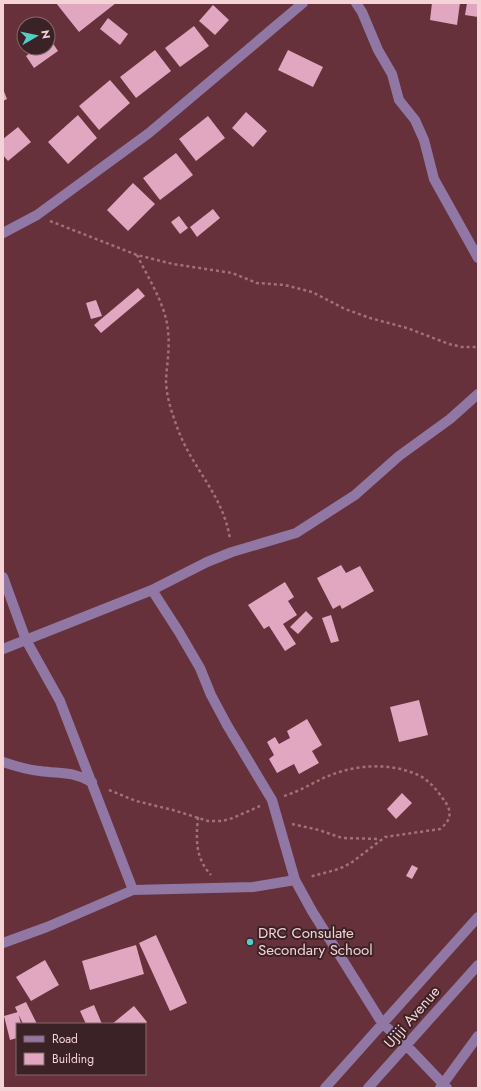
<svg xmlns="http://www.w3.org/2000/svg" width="481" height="1091" font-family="Jost,sans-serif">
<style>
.building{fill:#e1a6c0}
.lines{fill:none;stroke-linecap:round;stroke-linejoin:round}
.path{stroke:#9f7278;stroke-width:2.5;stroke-dasharray:3 3;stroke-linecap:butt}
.minor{stroke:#9178a4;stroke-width:10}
.poi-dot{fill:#54cdc7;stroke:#3b2226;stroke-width:1.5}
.labels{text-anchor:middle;stroke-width:4;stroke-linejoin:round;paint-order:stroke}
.poi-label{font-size:15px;fill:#f4d2d5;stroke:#3b2226;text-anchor:start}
.street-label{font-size:15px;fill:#f4d2d5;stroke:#3b2226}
</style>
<rect width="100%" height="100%" fill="#66313a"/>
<path class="building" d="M 56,3 L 116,3 L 79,32 Z
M 432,3 L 460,3 L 457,25 L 430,20 Z
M 467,3 L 478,3 L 478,17 L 465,15 Z
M 213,5 L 229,20 L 215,35 L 199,21 Z
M 108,18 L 128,34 L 120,45 L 100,29 Z
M 194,26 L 209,46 L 180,67 L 165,48 Z
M 50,39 L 58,51 L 34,68 L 26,56 L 37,48 L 48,48 L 48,41 Z
M 155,50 L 171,71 L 136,98 L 120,77 Z
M 288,50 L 323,67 L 313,87 L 278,70 Z
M 110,80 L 130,103 L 99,130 L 79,106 Z
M 3,89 L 7,99 L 3,101 Z
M 246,112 L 267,131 L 253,147 L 232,128 Z
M 78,115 L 97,138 L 68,164 L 48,142 Z
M 208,116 L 225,138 L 196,161 L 179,139 Z
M 18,127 L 31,142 L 8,161 L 3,155 L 3,139 Z
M 176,153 L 193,175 L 160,200 L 143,178 Z
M 133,183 L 155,204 L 128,231 L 107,210 Z
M 213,209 L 220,218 L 197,237 L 190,227 Z
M 179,216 L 188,228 L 180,234 L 171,222 Z
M 138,288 L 145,296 L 101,333 L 94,325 Z
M 96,300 L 102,316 L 91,319 L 86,303 Z
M 341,565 L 346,573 L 360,566 L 374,591 L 342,609 L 340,605 L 333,609 L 317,578 Z
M 285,582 L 294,597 L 288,601 L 297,615 L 283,624 L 296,644 L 285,651 L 269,626 L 264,629 L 248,605 Z
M 306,611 L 313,618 L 298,634 L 290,627 Z
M 331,615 L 339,641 L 331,643 L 322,618 Z
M 419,700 L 428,735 L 399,742 L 390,707 Z
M 307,719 L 322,745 L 312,751 L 319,763 L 299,774 L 294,764 L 277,773 L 269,759 L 274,755 L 267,742 L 275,737 L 279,744 L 290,738 L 287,731 Z
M 402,793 L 412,803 L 396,819 L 387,809 Z
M 412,865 L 418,868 L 412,879 L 406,876 Z
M 156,935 L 187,1003 L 170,1011 L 139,943 Z
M 136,945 L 144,974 L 90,990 L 82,961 Z
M 45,960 L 59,985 L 31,1001 L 16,977 Z
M 26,1002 L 37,1024 L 23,1024 L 15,1007 Z
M 94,1005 L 102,1024 L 86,1024 L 80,1011 Z
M 134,1006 L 147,1022 L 145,1024 L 112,1024 Z
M 18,1012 L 21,1024 L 17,1024 L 17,1038 L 10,1040 L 4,1016 Z"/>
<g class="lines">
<path class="path" d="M 50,221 L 137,255 L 173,264 L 232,273 L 257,283 L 285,285 L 312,292 L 345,309 L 370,318 L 407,328 L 449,344 L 462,347 L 478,347
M 137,255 C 148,278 166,305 168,331 C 170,347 167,364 166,380 C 166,396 172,413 177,427 C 192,469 223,494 230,539
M 109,790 L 136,801 L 173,810 L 208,821 L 222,821 L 233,818 L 260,806
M 284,796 C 301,791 315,781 331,775 C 358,764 392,763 418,775 C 430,780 439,793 446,803 C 453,814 449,822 440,829 L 385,837 L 351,863 L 339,869 L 309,877
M 198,817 C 196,839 195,858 211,875
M 292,824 L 319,830 L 342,838 L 380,839"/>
<path class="minor" d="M 356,3 L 362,12 L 378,50 L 392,74 L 399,100 L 415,120 L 424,140 L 434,179 L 478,258
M 3,233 L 37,215 L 149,133 L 303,3
M 3,577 L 26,640 L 60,701 L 133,890
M 152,590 L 179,632 L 200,668 L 211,695 L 227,725 L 272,800 L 295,880 L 312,911 L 382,1023 L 407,1046 L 447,1088
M 3,649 L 152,590 L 207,562 L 232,552 L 296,533 L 355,495 L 399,456 L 450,419 L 478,394
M 3,762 C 15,766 27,770 40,771 C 61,774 72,771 92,782
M 3,943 L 47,927 L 133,890 L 253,887 L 295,880
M 325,1088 L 478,917
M 368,1088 L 478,965
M 440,1088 L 478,1036"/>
</g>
<circle class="poi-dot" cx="250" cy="942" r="4"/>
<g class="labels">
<g class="poi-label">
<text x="258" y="938">DRC Consulate<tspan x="258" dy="17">Secondary School</tspan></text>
</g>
<g class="street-label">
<text transform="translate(412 1017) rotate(-49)" y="5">Ujiji Avenue</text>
</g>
</g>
<rect width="481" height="1091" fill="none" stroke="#f4d2d5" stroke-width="8"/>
<rect x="16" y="1023" width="130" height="52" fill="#3b2226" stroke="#85686c"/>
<rect x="24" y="1036" width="20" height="6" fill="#9178a4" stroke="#85686c"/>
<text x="52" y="1043" font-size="12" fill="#f4d2d5">Road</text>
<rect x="24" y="1053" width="20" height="12" fill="#e1a6c0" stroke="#85686c"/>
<text x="52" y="1063" font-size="12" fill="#f4d2d5">Building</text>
<g transform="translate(36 36) rotate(81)"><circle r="19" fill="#3b2226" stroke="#85686c"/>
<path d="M0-3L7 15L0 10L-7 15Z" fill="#54cdc7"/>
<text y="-6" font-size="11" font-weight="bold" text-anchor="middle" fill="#f4d2d5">N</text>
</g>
</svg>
